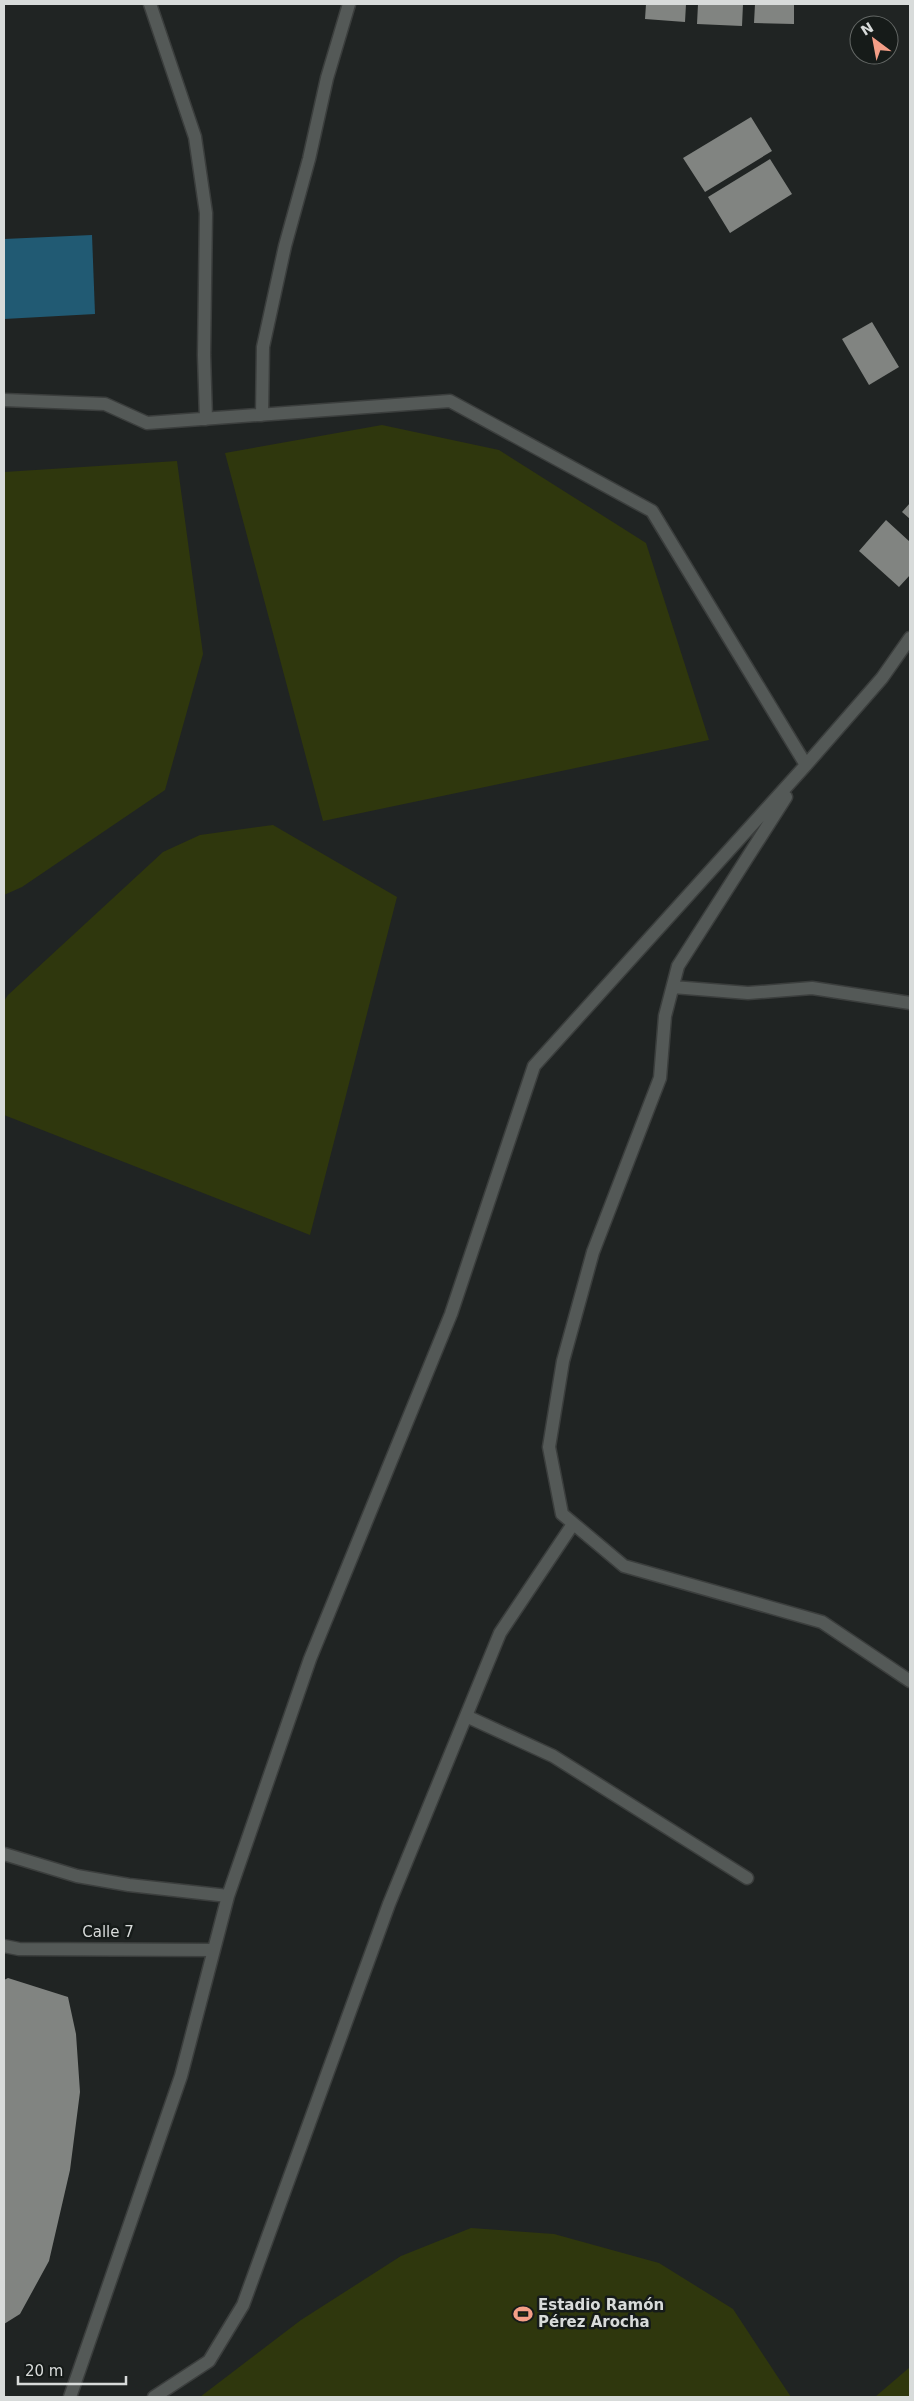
<svg xmlns="http://www.w3.org/2000/svg" width="914" height="2401" font-family="'DejaVu Sans',sans-serif">
<style>
.green{fill:#2f370d}
.water{fill:#215a73}
.building{fill:#818481}
.lines{fill:none;stroke-linecap:round;stroke-linejoin:round}
.minor-casing{stroke:#3b3e3d;stroke-width:15}
.minor{stroke:#545957;stroke-width:12}
.labels{text-anchor:middle;stroke-width:5;stroke-linejoin:round;paint-order:stroke}
.street-label{font-size:15px;fill:#d8dbda;stroke:#161b19}
.poi-label{font-size:15px;font-weight:bold;fill:#d8dbda;stroke:#161b19;text-anchor:start}
</style>
<rect width="100%" height="100%" fill="#202423"/>
<path class="green" d="M 382,425 L 499,450 L 646,543 L 709,740 L 323,821 L 225,453 Z
M 177,461 L 203,654 L 165,790 L 22,887 L 4,895 L 4,472 Z
M 273,825 L 397,897 L 310,1235 L 4,1115 L 4,1001 L 8,995 L 163,852 L 200,835 Z
M 471,2228 L 554,2234 L 659,2263 L 733,2309 L 791,2397 L 200,2397 L 301,2320 L 401,2256 Z
M 910,2367 L 910,2397 L 875,2397 Z"/>
<path class="water" d="M 92,235 L 95,314 L 4,319 L 4,239 Z"/>
<path class="building" d="M 646,4 L 686,4 L 685,22 L 645,19 Z
M 698,4 L 743,4 L 742,26 L 697,24 Z
M 755,4 L 794,4 L 794,24 L 754,23 Z
M 751,117 L 772,151 L 705,192 L 683,158 Z
M 770,159 L 792,194 L 730,233 L 708,197 Z
M 872,322 L 899,367 L 869,385 L 842,339 Z
M 910,503 L 910,519 L 902,512 Z
M 886,520 L 910,542 L 910,575 L 899,587 L 859,551 Z
M 8,1978 L 68,1997 L 76,2034 L 80,2092 L 70,2170 L 49,2261 L 20,2314 L 4,2324 L 4,1980 Z"/>
<g class="lines">
<g class="minor-casing">
<path id="minor" d="M 150,4 L 195,137 L 206,213 L 204,355 L 206,419
M 4,400 L 105,404 L 147,423 L 450,401 L 652,511 L 806,765
M 262,415 L 263,347 L 285,246 L 309,159 L 327,78 L 349,4
M 786,797 L 678,966 L 665,1016 L 660,1078 L 593,1252 L 563,1361 L 549,1447 L 562,1514 L 624,1566 L 822,1622 L 910,1681
M 673,987 L 748,993 L 812,988 L 910,1003
M 466,1716 L 553,1756 L 747,1878
M 4,1854 L 77,1876 L 129,1885 L 228,1896
M 4,1946 L 19,1949 L 213,1950
M 70,2397 L 181,2076 L 228,1896 L 310,1659 L 451,1314 L 534,1066 L 806,765 L 882,678 L 910,638
M 154,2397 L 209,2361 L 243,2305 L 389,1904 L 500,1633 L 573,1524"/>
</g>
<use href="#minor" class="minor"/>
</g>
<defs>
<g id="stadium-bare" transform="scale(1.5)"><path d="M0-5a6.5 5 0 1 0 0 10a6.5 5 0 1 0 0-10ZM-3.5-1.8h7v3.6h-7Z" fill="#f49e87" stroke="#161b19" stroke-width="2.5" paint-order="stroke"/></g>
</defs>
<g fill-rule="evenodd">
<use href="#stadium-bare" x="523" y="2314"/>
</g>
<g class="labels">
<g class="street-label">
<text x="108" y="1937">Calle 7</text>
</g>
<g class="poi-label">
<text x="538" y="2310">Estadio Ramón<tspan x="538" dy="17">Pérez Arocha</tspan></text>
</g>
</g>
<rect width="914" height="2401" fill="none" stroke="#d8dbda" stroke-width="10"/>
<g transform="translate(874 40) rotate(328)"><circle r="24" fill="#161b19" stroke="#646866"/>
<path d="M0-4L9 19L0 12L-9 19Z" fill="#f49e87"/>
<text y="-8" font-size="14" font-weight="bold" text-anchor="middle" fill="#d8dbda">N</text>
</g>
<path d="M18 2376v8h108v-8" fill="none" stroke="#d8dbda" stroke-width="2.5"/>
<text x="25" y="2376" font-size="15" fill="#d8dbda" stroke="#161b19" stroke-width="4" paint-order="stroke">20 m</text>
</svg>
